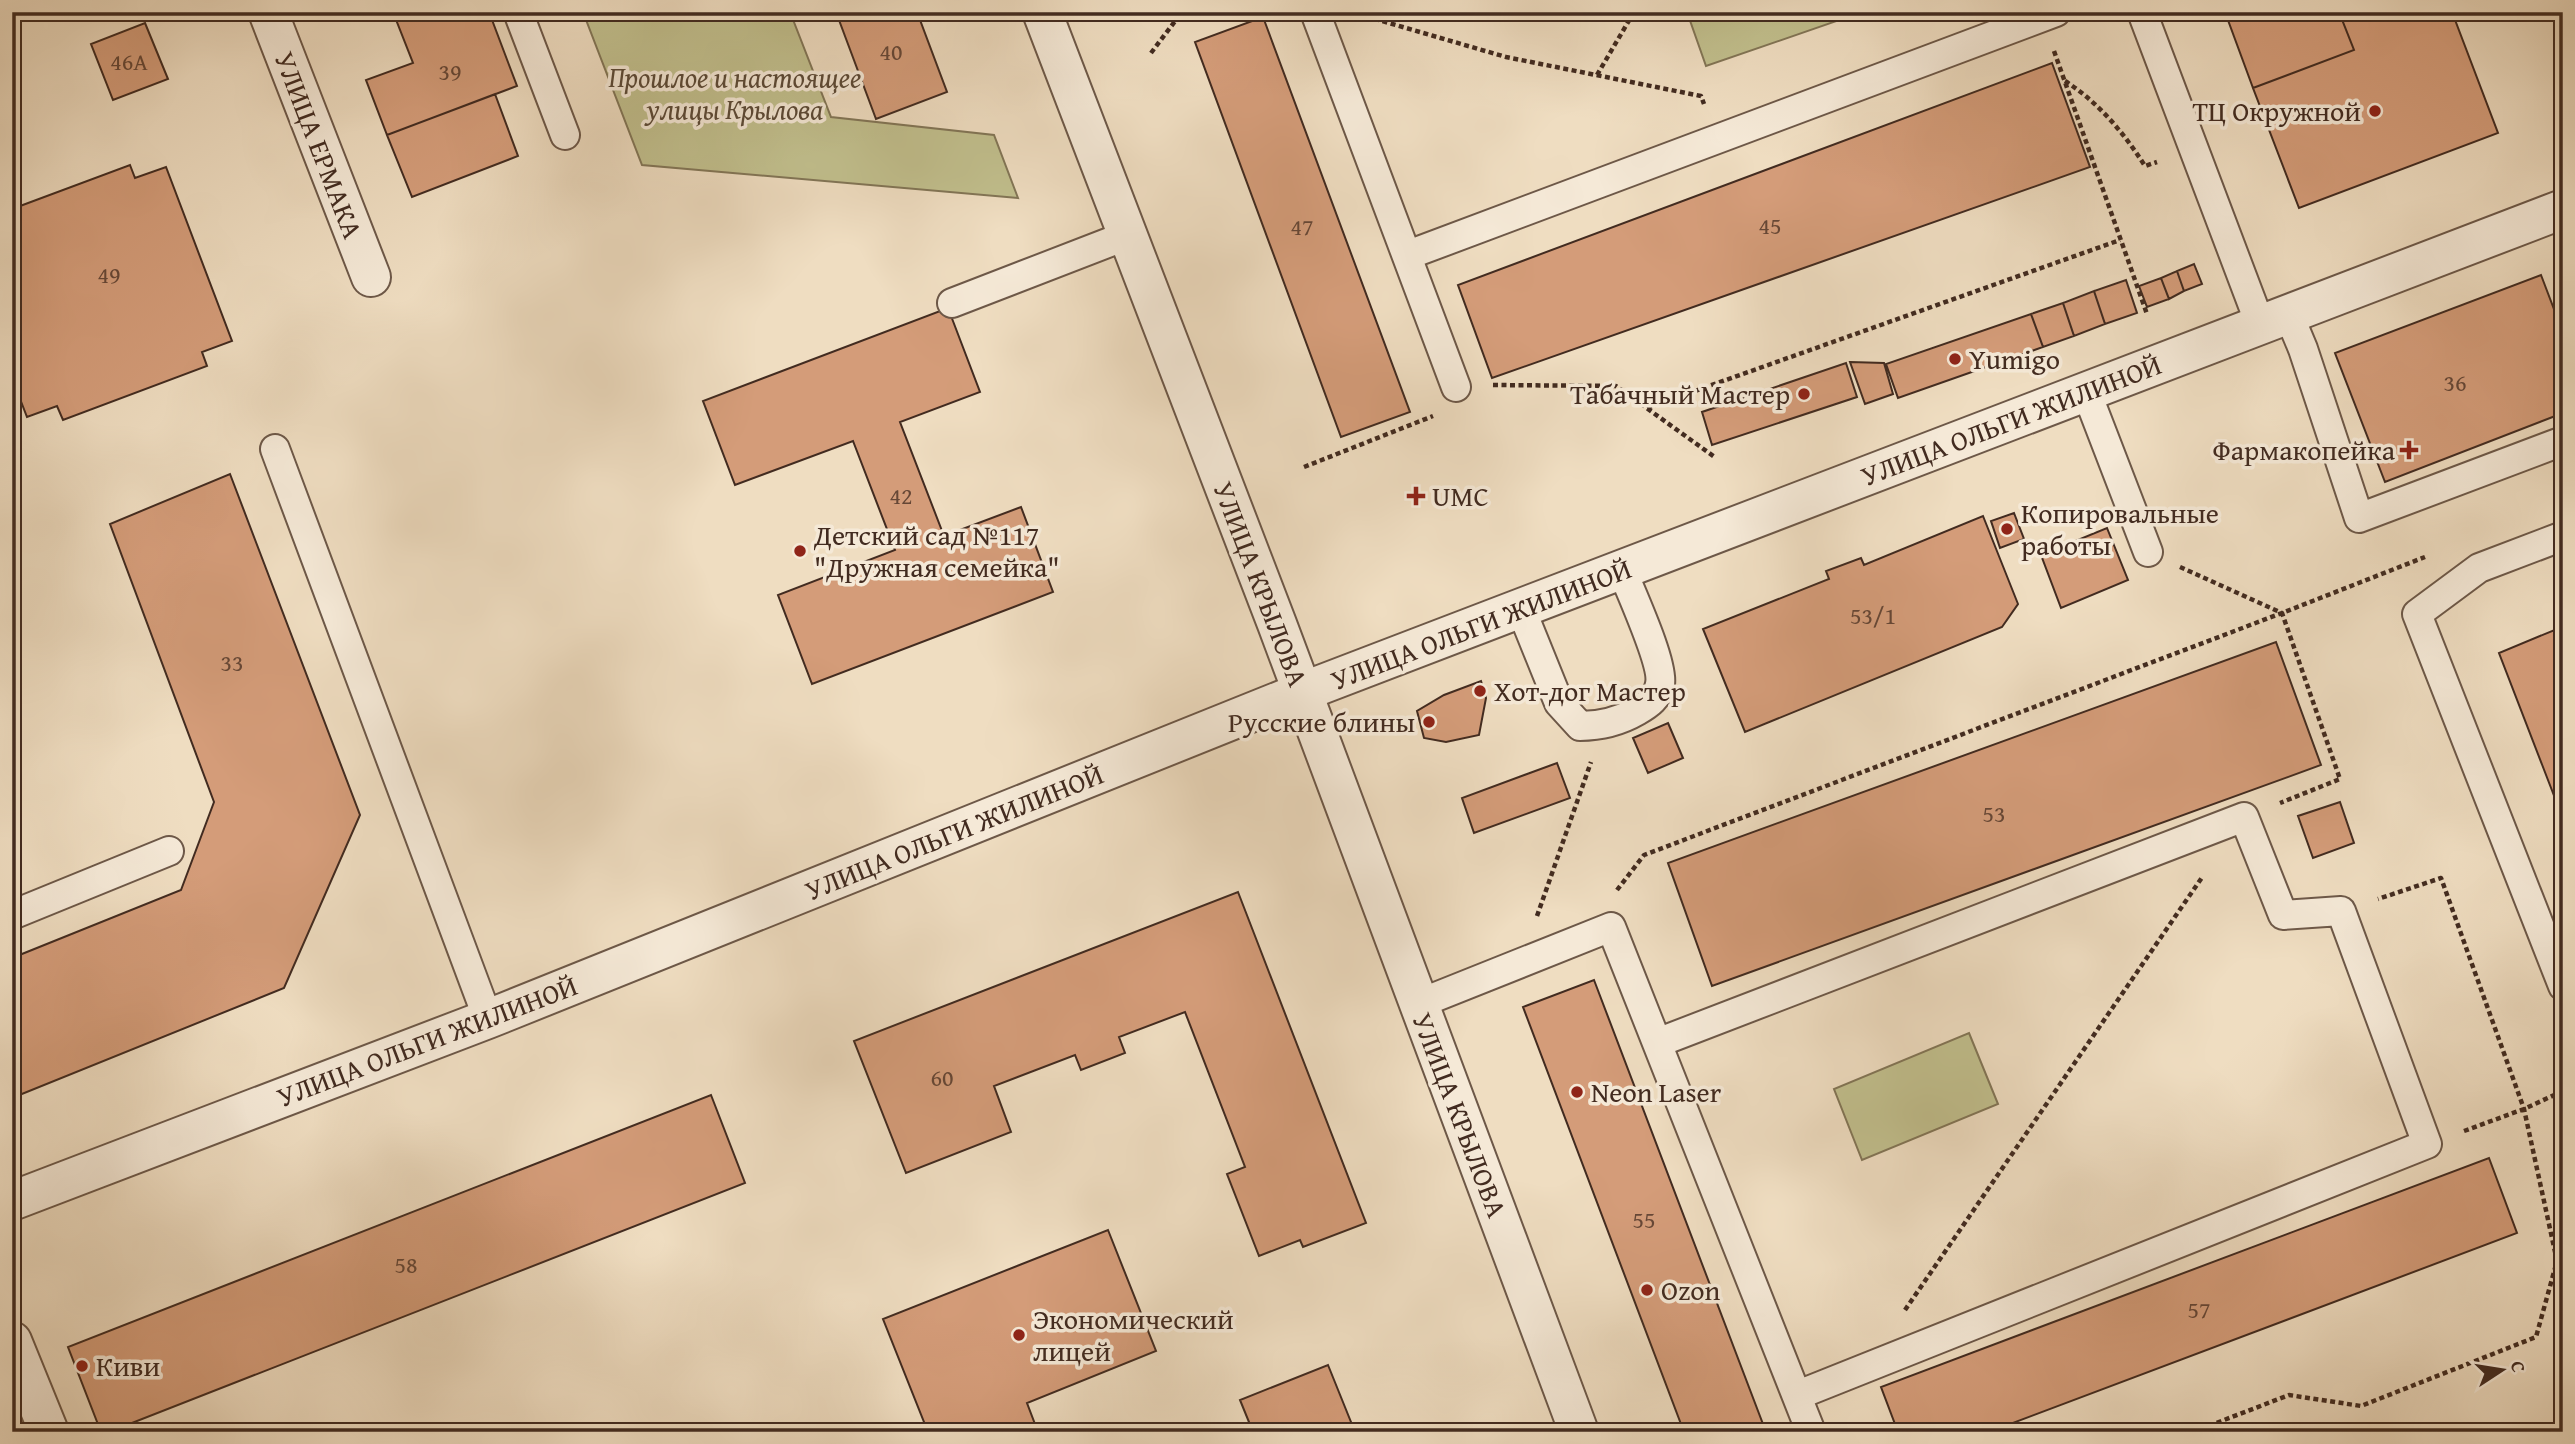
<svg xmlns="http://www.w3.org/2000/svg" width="2575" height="1444" font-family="'Gentium Book Plus',serif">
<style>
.green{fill:#c1bf8d;stroke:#827556;stroke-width:2}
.building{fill:#d49c79;stroke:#422b20;stroke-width:2}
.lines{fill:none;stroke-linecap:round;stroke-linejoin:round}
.service-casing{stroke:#6d5848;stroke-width:32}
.minor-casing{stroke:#6d5848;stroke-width:42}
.tertiary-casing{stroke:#6d5848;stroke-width:42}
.path{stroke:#422b20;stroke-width:4.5;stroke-dasharray:5 3.5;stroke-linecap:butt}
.service{stroke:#f5e9d7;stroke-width:28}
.minor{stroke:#f5e9d7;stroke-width:38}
.tertiary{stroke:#f5e9d7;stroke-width:38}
.poi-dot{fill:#8f2418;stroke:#f5e9d7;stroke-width:2.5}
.labels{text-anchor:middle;stroke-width:7;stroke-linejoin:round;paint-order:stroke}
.number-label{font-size:24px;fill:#664736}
.park-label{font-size:28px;font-style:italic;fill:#5b4936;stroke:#f5e9d7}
.poi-label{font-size:28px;fill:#422b20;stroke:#f5e9d7;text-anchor:start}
.street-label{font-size:28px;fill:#422b20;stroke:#f5e9d7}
</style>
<rect width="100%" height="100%" fill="#efddc1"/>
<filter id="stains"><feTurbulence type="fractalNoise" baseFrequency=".00286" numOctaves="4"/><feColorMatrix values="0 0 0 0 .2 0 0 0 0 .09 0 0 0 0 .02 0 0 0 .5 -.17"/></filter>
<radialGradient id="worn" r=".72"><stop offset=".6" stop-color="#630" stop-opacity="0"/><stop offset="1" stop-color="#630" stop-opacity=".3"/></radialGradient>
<path class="green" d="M 583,12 L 790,12 L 831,117 L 994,135 L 1018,198 L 642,165 Z
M 1687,12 L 1853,12 L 1854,15 L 1706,66 Z
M 1969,1033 L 1998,1104 L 1862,1160 L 1834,1089 Z"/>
<path class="building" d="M 393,12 L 489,12 L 517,86 L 387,135 L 366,80 L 413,63 Z
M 836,12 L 917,12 L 947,92 L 876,119 Z
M 2225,12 L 2339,12 L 2354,50 L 2253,88 Z
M 2339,12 L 2452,12 L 2498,133 L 2299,208 L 2253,88 L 2354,50 Z
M 1263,17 L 1410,412 L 1341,437 L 1195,42 Z
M 145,23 L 168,79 L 113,100 L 91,44 Z
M 2052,63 L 2090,167 L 1492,378 L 1458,285 Z
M 495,94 L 518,156 L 412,197 L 387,135 Z
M 130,165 L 135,178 L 166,167 L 232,341 L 202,352 L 207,366 L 63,420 L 57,406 L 27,417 L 12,378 L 12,209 Z
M 2194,264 L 2202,284 L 2184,291 L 2177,271 Z
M 2177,271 L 2184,291 L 2169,299 L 2161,278 Z
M 2541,275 L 2563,333 L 2563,413 L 2385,482 L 2335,353 Z
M 2161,278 L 2169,299 L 2147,307 L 2139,286 Z
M 2126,280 L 2137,313 L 2105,324 L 2094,291 Z
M 2094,291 L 2105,324 L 2074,336 L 2063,303 Z
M 2063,303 L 2074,336 L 2043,347 L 2031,314 Z
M 948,308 L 980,392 L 900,422 L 944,536 L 1021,507 L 1053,592 L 812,684 L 778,595 L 895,550 L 853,441 L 735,485 L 703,401 Z
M 2031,314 L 2043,347 L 1898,398 L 1886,364 Z
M 1850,362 L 1884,363 L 1893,394 L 1865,404 Z
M 1846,363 L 1857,397 L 1712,445 L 1702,412 Z
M 230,474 L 360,815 L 284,988 L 12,1098 L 12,958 L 181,890 L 214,802 L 110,524 Z
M 2014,513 L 2024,539 L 2000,548 L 1991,521 Z
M 1983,516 L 2018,604 L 2002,627 L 1745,732 L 1703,629 L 1829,579 L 1826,571 L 1861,558 L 1864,565 Z
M 2107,528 L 2128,580 L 2061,608 L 2041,555 Z
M 2557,629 L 2563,631 L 2563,819 L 2499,653 Z
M 2276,642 L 2321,765 L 1712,986 L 1668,863 Z
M 1481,681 L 1486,698 L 1479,735 L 1446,742 L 1424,738 L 1417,711 L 1444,695 Z
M 1668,723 L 1683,758 L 1648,773 L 1633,738 Z
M 1557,763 L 1570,798 L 1474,833 L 1462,798 Z
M 2340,802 L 2354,843 L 2313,858 L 2298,816 Z
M 1238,892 L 1366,1223 L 1303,1247 L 1300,1240 L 1259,1256 L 1227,1174 L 1245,1167 L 1185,1012 L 1119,1037 L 1125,1053 L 1081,1070 L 1075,1055 L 994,1086 L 1011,1132 L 906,1173 L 854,1041 Z
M 1594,980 L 1766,1432 L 1684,1432 L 1523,1007 Z
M 711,1095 L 745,1183 L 109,1432 L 101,1432 L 68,1347 Z
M 2489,1158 L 2517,1233 L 1989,1432 L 1898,1432 L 1881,1387 Z
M 1108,1230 L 1156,1351 L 1027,1403 L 1038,1432 L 928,1432 L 883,1319 Z
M 1328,1365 L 1355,1432 L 1253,1432 L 1240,1400 Z"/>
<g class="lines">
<g class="service-casing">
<path id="service" d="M 518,12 L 565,135
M 1315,12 L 1456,387
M 2142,12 L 2260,324
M 1408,255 L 2056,12
M 952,303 L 1128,235
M 2288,313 L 2303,349 L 2359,518 L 2563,441
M 2086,391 L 2148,552
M 275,449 L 488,1019
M 2563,536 L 2479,568 L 2417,614 L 2563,986
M 1521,609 L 1559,703 L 1580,726 C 1601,726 1618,722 1637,711 C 1649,704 1658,698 1660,684 C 1664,664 1631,593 1622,570
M 12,915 L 169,851
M 1418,1004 L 1611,927 L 1811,1432
M 1657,1043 L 2244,817 L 2283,915 L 2341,911 L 2427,1144 L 1798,1395"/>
</g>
<g class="minor-casing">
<path id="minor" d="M 268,12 L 371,277
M 12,1201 L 488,1019 L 1302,692 L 2563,209
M 12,1341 L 49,1432"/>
</g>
<g class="tertiary-casing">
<path id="tertiary" d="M 1042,12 L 1277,624 L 1579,1432"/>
</g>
<path class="path" d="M 1358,14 L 1506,57 L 1701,96 L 1704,104
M 2054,51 L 2147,314
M 1151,53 L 1182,12
M 1597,75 L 1634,12
M 2065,81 C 2098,102 2124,133 2145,166 L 2157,162
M 2558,322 L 2563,320
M 1493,385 L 1616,386 L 1716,458
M 1647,408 L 2120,240
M 1304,467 L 1433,416
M 2180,567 L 2282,613 L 2340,779 L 2280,803
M 1617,890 L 1644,855 L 2282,613 L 2425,557
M 1537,916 L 1591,762
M 2464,1131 L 2524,1109 L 2563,1091
M 1905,1310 L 2203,876
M 2193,1432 L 2289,1395 L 2361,1406 L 2536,1337 L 2557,1261 L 2524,1109 L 2441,878 L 2378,899"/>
<use href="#service" class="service"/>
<use href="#minor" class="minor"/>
<use href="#tertiary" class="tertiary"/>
</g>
<g class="poi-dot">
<circle cx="2375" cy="111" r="7"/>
<circle cx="1955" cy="359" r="7"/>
<circle cx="1804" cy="394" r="7"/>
<path d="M2405.5 439.5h7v7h7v7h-7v7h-7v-7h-7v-7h7z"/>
<path d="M1412.5 485.5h7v7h7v7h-7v7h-7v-7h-7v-7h7z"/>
<circle cx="2007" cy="529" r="7"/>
<circle cx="800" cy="551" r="7"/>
<circle cx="1480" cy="691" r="7"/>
<circle cx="1429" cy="722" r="7"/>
<circle cx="1577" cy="1092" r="7"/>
<circle cx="1647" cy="1290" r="7"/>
<circle cx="1019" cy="1335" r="7"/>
<circle cx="82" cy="1366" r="7"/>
</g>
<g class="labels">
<g class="number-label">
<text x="891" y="60">40</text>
<text x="129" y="70">46А</text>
<text x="450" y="80">39</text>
<text x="1770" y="234">45</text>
<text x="1302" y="235">47</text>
<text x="109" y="283">49</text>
<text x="2455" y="391">36</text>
<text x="901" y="504">42</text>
<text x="1873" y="624">53/1</text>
<text x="232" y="671">33</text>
<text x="1994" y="822">53</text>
<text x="942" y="1086">60</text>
<text x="1644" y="1228">55</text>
<text x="406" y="1273">58</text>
<text x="2199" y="1318">57</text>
</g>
<g class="park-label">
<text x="735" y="87">Прошлое и настоящее<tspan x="735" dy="32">улицы Крылова</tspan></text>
</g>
<g class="poi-label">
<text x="2361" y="121" text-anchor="end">ТЦ Окружной</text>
<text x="1969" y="369">Yumigo</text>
<text x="1790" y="404" text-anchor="end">Табачный Мастер</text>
<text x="2395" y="460" text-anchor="end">Фармакопейка</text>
<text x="1432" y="506">UMC</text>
<text x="2021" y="523">Копировальные<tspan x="2021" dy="32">работы</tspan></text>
<text x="814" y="545">Детский сад №117<tspan x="814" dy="32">"Дружная семейка"</tspan></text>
<text x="1494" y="701">Хот-дог Мастер</text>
<text x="1415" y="732" text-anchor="end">Русские блины</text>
<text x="1591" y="1102">Neon Laser</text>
<text x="1661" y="1300">Ozon</text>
<text x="1033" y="1329">Экономический<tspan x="1033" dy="32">лицей</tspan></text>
<text x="96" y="1376">Киви</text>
</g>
<g class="street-label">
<text transform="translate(319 145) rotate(69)" y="10">УЛИЦА ЕРМАКА</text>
<text transform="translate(2011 420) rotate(-21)" y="10">УЛИЦА ОЛЬГИ ЖИЛИНОЙ</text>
<text transform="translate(1261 584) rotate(69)" y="10">УЛИЦА КРЫЛОВА</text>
<text transform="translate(1481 624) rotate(-21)" y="10">УЛИЦА ОЛЬГИ ЖИЛИНОЙ</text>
<text transform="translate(954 832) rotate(-22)" y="10">УЛИЦА ОЛЬГИ ЖИЛИНОЙ</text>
<text transform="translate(427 1041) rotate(-21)" y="10">УЛИЦА ОЛЬГИ ЖИЛИНОЙ</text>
<text transform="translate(1460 1115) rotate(69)" y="10">УЛИЦА КРЫЛОВА</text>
</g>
</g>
<rect width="2575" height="1444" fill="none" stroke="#efddc1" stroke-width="42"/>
<rect x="14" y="14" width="2547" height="1416" fill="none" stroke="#422b20" stroke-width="3.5"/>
<rect x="21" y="21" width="2533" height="1402" fill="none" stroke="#422b20" stroke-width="2"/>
<g transform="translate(2502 1370) rotate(78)" stroke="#f5e9d7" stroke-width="5" paint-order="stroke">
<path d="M0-5L12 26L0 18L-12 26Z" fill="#422b20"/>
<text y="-10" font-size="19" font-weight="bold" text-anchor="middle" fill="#422b20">С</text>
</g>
<rect width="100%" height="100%" filter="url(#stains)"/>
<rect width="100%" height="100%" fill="url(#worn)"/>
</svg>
